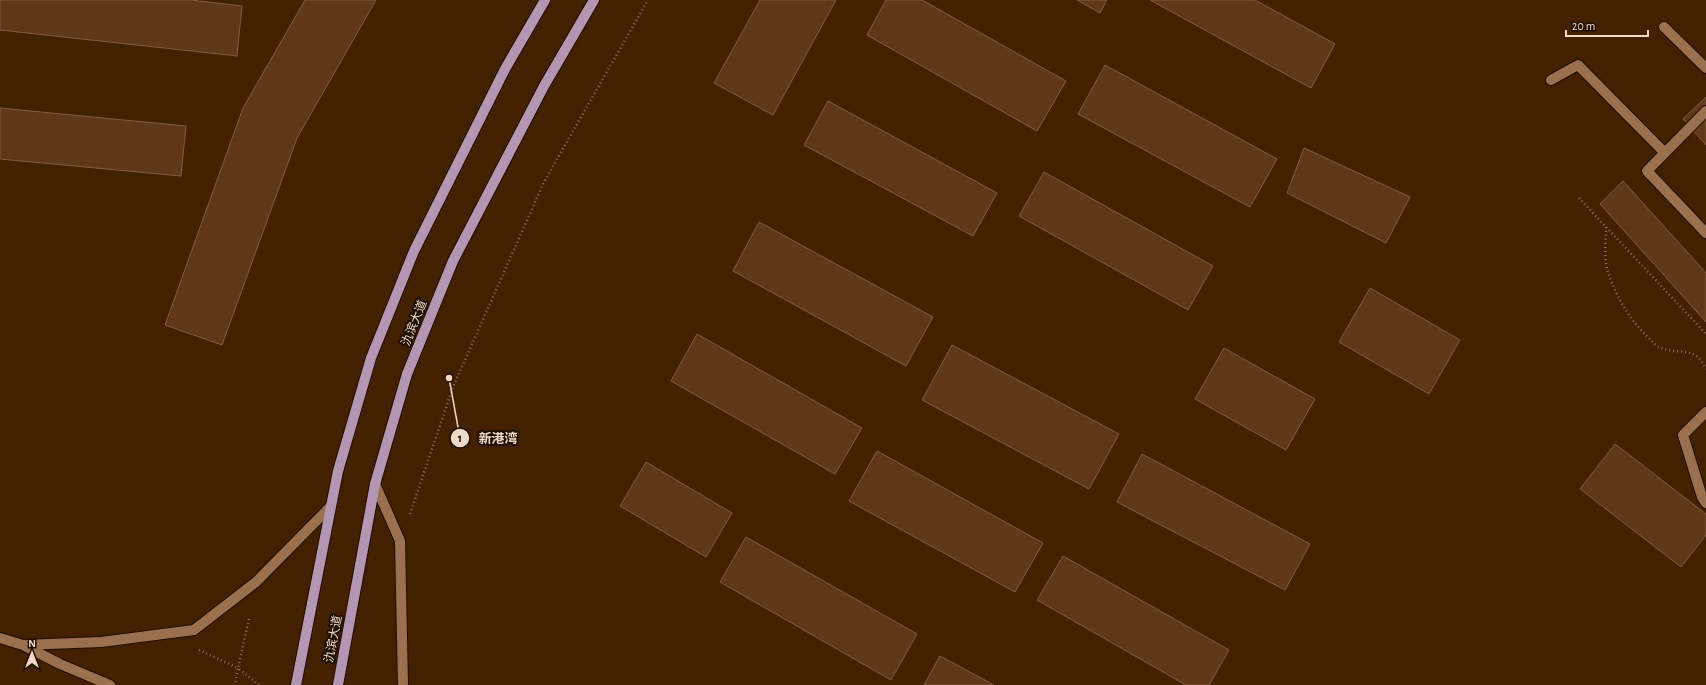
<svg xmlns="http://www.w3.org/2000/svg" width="1706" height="685" font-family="'Alegreya Sans','Noto Sans SC',sans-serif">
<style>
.building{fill:#5e3817;stroke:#855d3c}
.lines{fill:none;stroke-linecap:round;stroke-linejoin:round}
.minor-casing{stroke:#200d01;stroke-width:12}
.secondary-casing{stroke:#200d01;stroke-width:12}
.primary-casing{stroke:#200d01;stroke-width:12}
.path{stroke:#907259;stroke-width:2.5;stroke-dasharray:1 3;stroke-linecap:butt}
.minor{stroke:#9a704f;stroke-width:10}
.secondary{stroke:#9a704f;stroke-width:10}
.primary{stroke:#b495b2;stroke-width:10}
.labels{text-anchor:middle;stroke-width:4;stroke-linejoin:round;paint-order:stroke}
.street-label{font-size:12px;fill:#f1d9c8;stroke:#1e0f03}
.leader{fill:none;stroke:#f1d9c8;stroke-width:1.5}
.callout-dot{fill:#f1d9c8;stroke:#1e0f03;stroke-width:1.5}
.mark-label{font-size:12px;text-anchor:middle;font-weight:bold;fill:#111}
.callout-label{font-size:13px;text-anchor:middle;font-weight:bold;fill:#f1d9c8;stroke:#1e0f03;stroke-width:4;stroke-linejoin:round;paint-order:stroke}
</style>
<rect width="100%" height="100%" fill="#432000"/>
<path class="building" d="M 0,0 L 191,0 L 242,6 L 237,56 L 0,30 Z
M 305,0 L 376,0 L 297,138 L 222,345 L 165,325 L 243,108 Z
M 760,0 L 836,0 L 773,115 L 714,83 Z
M 886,0 L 922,0 L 1066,81 L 1037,131 L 867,35 Z
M 1077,0 L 1107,0 L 1100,13 Z
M 1150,0 L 1255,0 L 1335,44 L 1311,88 Z
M 1105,65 L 1277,159 L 1250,207 L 1078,114 Z
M 1706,97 L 1706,145 L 1683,119 Z
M 828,101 L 997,193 L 973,236 L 804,145 Z
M 0,108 L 186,126 L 181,176 L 0,159 Z
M 1304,148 L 1410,197 L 1386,243 L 1287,193 Z
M 1044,172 L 1213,266 L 1188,310 L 1019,216 Z
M 1623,181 L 1706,273 L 1706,322 L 1600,204 Z
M 759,222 L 933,317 L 906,366 L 733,271 Z
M 1370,288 L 1460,340 L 1429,394 L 1339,342 Z
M 697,334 L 862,428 L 835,474 L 671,381 Z
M 952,345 L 1119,434 L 1089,489 L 922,400 Z
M 1224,348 L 1315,399 L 1286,450 L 1195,399 Z
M 1615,444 L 1706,514 L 1706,535 L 1681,567 L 1580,489 Z
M 877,451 L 1043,543 L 1015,592 L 849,501 Z
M 1142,454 L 1310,544 L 1285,590 L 1117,502 Z
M 646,462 L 732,513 L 706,557 L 620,506 Z
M 746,537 L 917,634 L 891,680 L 720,582 Z
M 1063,556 L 1229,650 L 1209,685 L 1186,685 L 1037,600 Z
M 940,656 L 994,685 L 924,685 Z"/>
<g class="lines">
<g class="minor-casing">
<path id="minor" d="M 1664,27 L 1706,68
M 1551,80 L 1578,65 L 1665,153
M 1706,111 L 1647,171 L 1706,233
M 1706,412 L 1683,435 L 1702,497 L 1706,503"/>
</g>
<g class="secondary-casing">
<path id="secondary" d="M 375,484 L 400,541 L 403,685
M 0,638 L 23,645 L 60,664 L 110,685
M 23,645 L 101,642 L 194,630 L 256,582 L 331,506"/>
</g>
<g class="primary-casing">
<path id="primary" d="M 296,685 L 338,471 L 371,358 L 414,251 L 505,69 L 545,0
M 338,685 L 375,484 L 407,374 L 453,261 L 544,86 L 594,0"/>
</g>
<path class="path" d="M 1579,198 L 1706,334
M 1606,227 C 1606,240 1604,256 1607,269 C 1615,295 1630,321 1650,339 C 1653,342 1656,346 1659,347 C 1677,356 1695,344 1706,369
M 410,514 L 453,387 L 544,182 L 648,0
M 249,619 L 238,668 L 259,685
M 199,650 L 238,668 L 235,685"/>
<use href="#minor" class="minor"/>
<use href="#secondary" class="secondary"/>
<use href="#primary" class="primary"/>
</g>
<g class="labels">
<g class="street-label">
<text transform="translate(414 323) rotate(-68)" y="4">氿滨大道</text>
<text transform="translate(333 639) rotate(-79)" y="4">氿滨大道</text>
</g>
</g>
<path class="leader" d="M449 378L460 438"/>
<g class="callout-dot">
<circle cx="449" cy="378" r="4"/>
<circle cx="460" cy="438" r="10"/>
</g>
<g class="mark-label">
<text x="460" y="442">1</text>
</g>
<g class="callout-label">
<text x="498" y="443">新港湾</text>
</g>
<g transform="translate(32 653)" stroke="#1e0f03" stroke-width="3" paint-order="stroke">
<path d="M0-3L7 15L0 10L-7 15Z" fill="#f1d9c8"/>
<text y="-6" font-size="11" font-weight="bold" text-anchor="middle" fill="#f1d9c8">N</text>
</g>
<path d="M1566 30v6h82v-6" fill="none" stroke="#f1d9c8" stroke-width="2"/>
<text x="1572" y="30" font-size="12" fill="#f1d9c8" stroke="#1e0f03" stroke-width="3" paint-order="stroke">20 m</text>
</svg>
